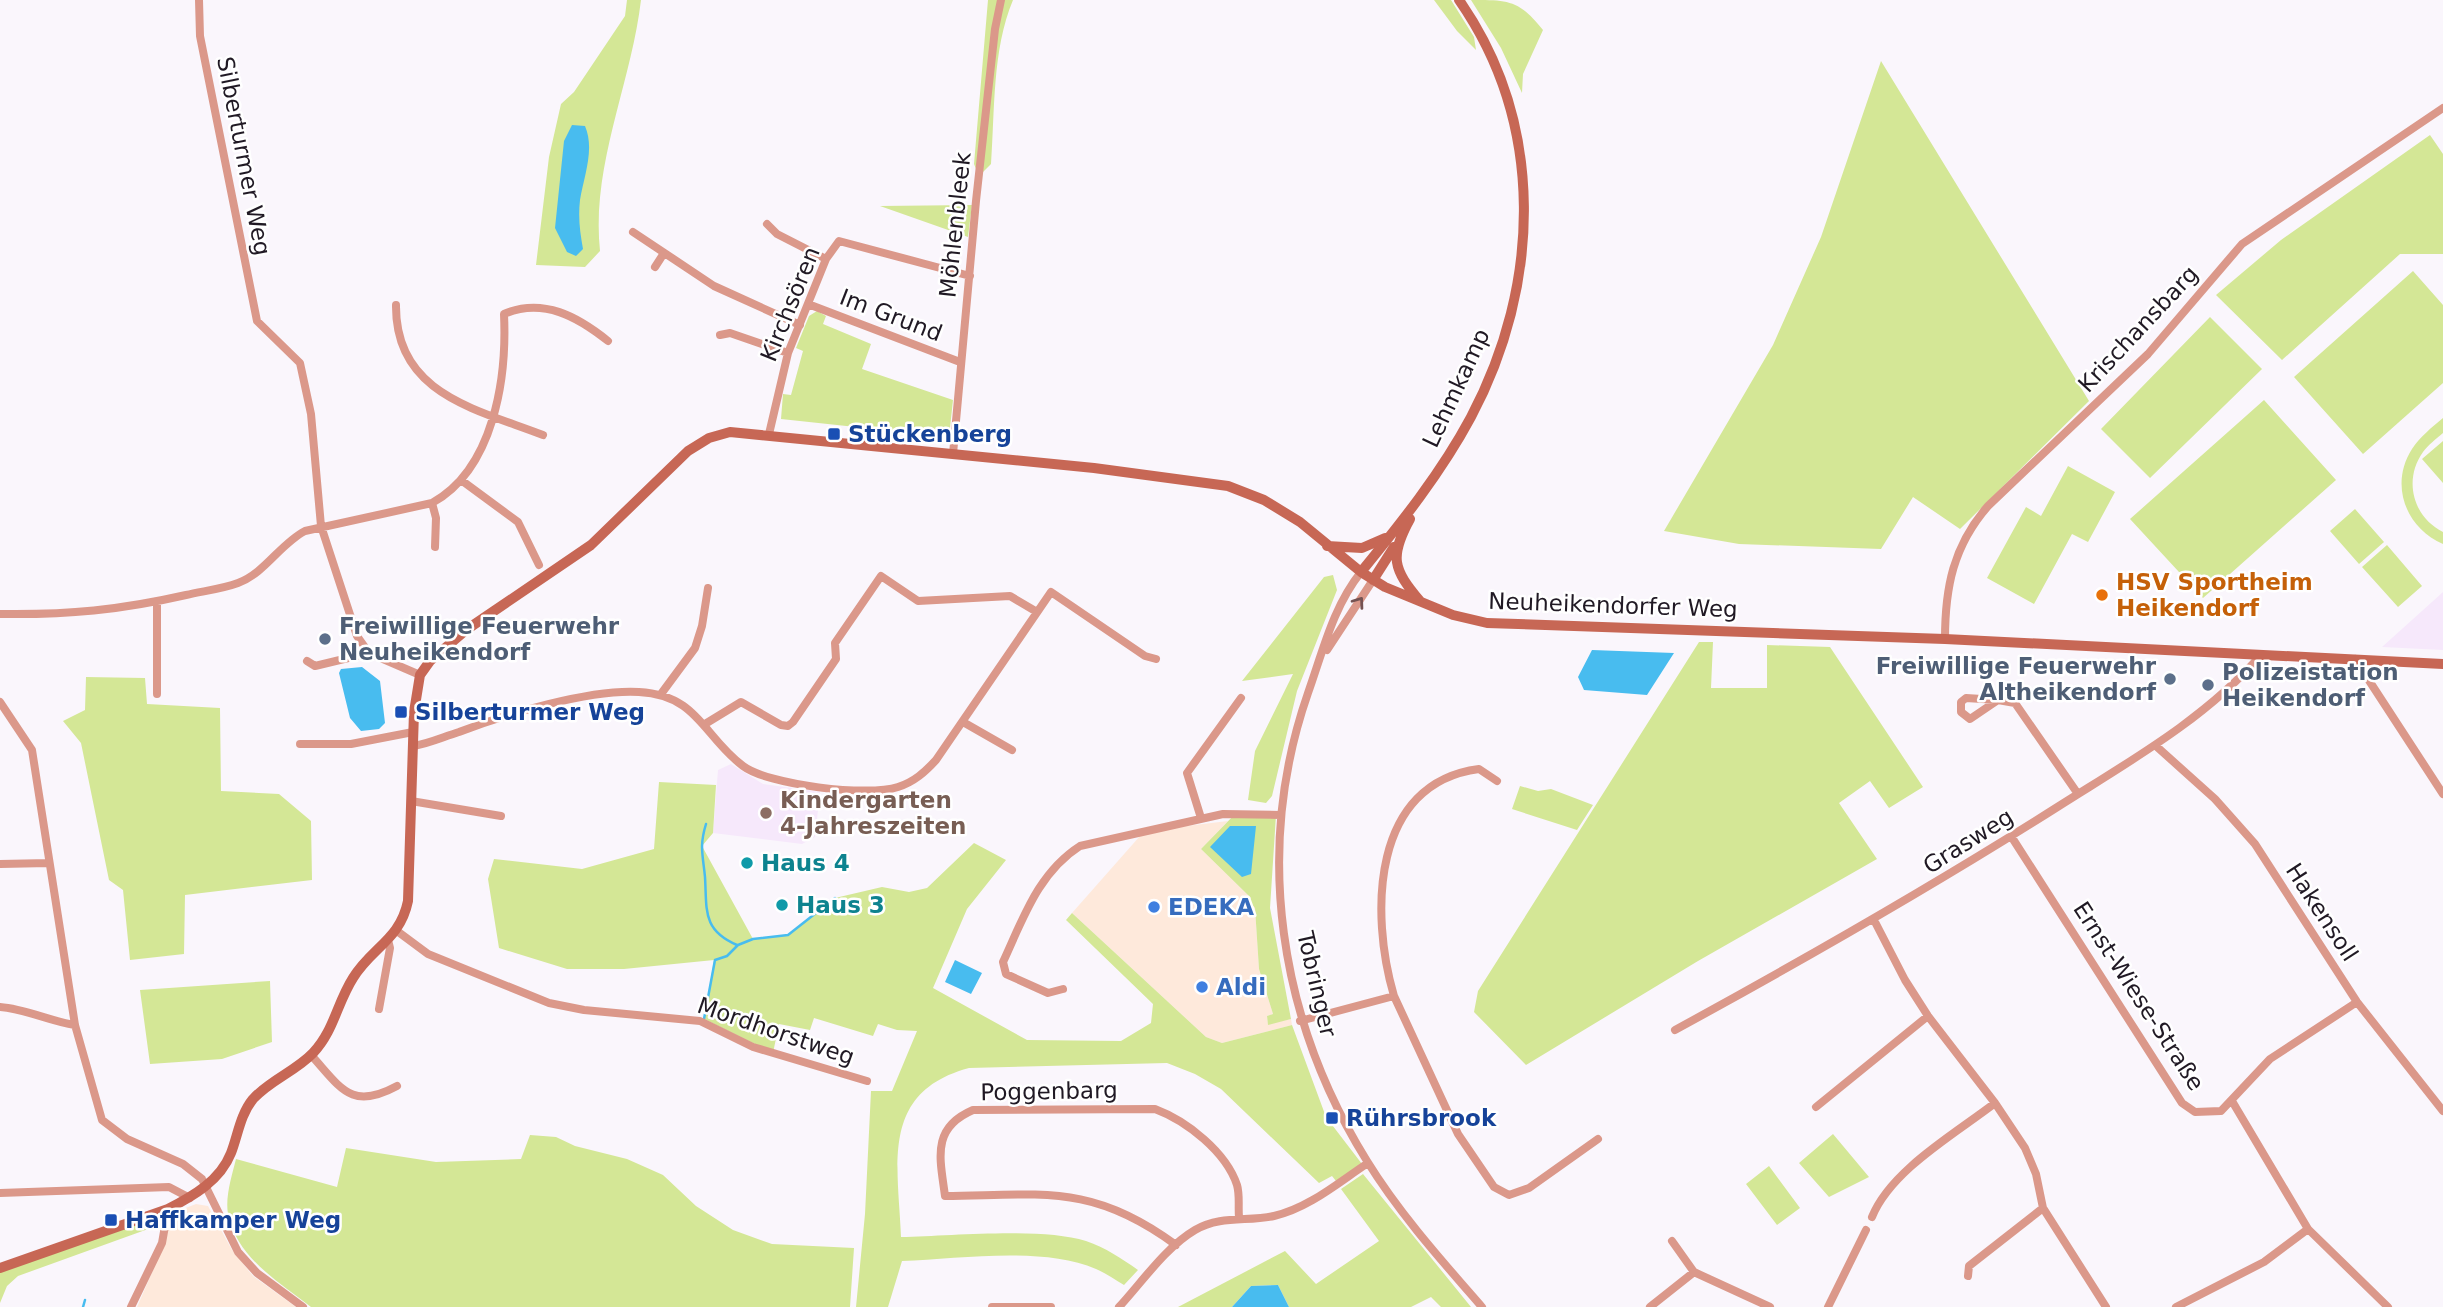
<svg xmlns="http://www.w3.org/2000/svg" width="2443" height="1307" font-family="'DejaVu Sans',sans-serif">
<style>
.commercial{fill:#fee9db}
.education{fill:#f6e8fb}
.green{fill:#d4e796}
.water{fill:#48bcef}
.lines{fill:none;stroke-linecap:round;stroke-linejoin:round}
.stream{stroke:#48bcef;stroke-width:2.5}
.street{stroke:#db988a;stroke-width:8}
.secondary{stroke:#c76755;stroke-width:10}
.oneway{stroke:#745252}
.transit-dot{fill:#1a4fb4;stroke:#fff;stroke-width:2.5}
.food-dot{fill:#e8710a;stroke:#fff;stroke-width:2.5}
.service-dot{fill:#5c6f8a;stroke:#fff;stroke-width:2.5}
.education-dot{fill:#8d6e63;stroke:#fff;stroke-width:2.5}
.culture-dot{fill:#0f9aa8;stroke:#fff;stroke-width:2.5}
.shop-dot{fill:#3f7fe0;stroke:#fff;stroke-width:2.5}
.labels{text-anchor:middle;stroke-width:5;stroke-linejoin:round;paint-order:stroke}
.street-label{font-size:23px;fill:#201924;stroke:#fff}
.transit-label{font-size:23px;font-weight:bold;fill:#164399;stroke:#fff;text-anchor:start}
.food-label{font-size:23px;font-weight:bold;fill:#c56008;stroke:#fff;text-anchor:start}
.service-label{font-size:23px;font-weight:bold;fill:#4e5e75;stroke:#fff;text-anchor:start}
.education-label{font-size:23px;font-weight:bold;fill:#785e54;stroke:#fff;text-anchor:start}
.culture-label{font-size:23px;font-weight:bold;fill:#0d838f;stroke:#fff;text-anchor:start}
.shop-label{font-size:23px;font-weight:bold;fill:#366cbe;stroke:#fff;text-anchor:start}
</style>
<rect width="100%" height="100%" fill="#faf6fc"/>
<path class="commercial" d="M 1228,821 L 1201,849 L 1251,898 L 1255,908 L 1259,969 L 1273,1014 L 1267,1016 L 1268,1024 L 1291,1019 L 1292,1025 L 1222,1043 L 1206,1037 L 1072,913 L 1140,836 L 1178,827 Z
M 196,1204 L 208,1206 L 232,1250 L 253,1276 L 296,1307 L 137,1307 L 164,1245 L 170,1214 Z"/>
<path class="education" d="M 2443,592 L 2443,650 L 2382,647 Z
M 731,764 L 763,784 L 820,792 L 815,837 L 802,844 L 713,833 L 718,770 Z"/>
<path class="green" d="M 627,0 L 641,0 C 631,85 591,165 600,251 L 585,267 L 536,265 L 549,157 L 561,104 L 574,92 L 625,16 Z
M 988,0 L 1013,0 C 992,50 995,111 991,164 L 979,176 L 974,164 Z
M 1434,0 L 1451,0 L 1474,37 L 1476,50 L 1457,31 Z
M 1471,0 C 1509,0 1519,0 1543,30 L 1523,74 L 1522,93 L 1501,48 Z
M 1881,61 L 2089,401 L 1960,529 L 1913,497 L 1881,549 L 1739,544 L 1664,531 L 1773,345 L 1821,237 Z
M 2430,135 L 2443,154 L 2443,254 L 2400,254 L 2282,360 L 2216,295 L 2281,240 Z
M 972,205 L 968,237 L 880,206 Z
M 2413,271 L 2443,305 L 2443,383 L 2363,454 L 2294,377 Z
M 817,311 L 826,316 L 823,324 L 871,344 L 862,369 L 953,400 L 949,437 L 781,419 L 783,394 L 791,395 L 803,351 L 796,348 L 809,316 Z
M 2210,317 L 2262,369 L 2150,478 L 2101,429 Z
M 2264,400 L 2336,480 L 2203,598 L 2130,519 Z
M 2443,418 L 2443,433 C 2436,439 2428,445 2423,452 C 2403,480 2413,517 2443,532 L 2443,544 C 2406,528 2389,485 2412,449 C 2420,437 2432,427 2443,418 Z
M 2443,441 L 2443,483 L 2422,459 Z
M 2068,466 L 2115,492 L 2088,542 L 2072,534 L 2034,604 L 1987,578 L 2026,507 L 2041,516 Z
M 2355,509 L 2384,542 L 2359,564 L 2330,531 Z
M 2387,545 L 2422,586 L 2398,607 L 2362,567 Z
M 1333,575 L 1337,590 L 1297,691 L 1272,796 L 1266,803 L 1248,800 L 1255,751 L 1293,674 L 1242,681 L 1324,577 Z
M 1699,642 L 1713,642 L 1711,688 L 1767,688 L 1767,645 L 1830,647 L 1923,787 L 1889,808 L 1870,781 L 1839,803 L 1877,859 L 1698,961 L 1526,1065 L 1474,1012 L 1478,991 Z
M 86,677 L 145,678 L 147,704 L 220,708 L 221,791 L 279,794 L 311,821 L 312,880 L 185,895 L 184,954 L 130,960 L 123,890 L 109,880 L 81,743 L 63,721 L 85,710 Z
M 659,782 L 716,785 L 713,833 L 702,846 L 753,939 L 788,935 L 835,898 L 882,887 L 909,892 L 927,888 L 974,843 L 1006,860 L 967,909 L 933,988 L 1027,1040 L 1121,1041 L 1151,1023 L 1153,1004 L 1066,920 L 1072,913 L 1206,1037 L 1222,1043 L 1292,1025 L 1326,1117 L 1362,1164 L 1336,1181 L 1332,1176 L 1319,1183 L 1221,1089 L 1195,1074 L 1167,1063 L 969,1068 C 880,1092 898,1164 901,1237 C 951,1236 1041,1227 1086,1241 C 1106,1248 1121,1258 1138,1270 L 1124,1285 C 1115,1280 1106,1273 1096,1269 C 1042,1246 960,1259 902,1261 L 888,1307 L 856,1307 L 865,1214 L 871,1091 L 892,1091 L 917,1031 L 897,1030 L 878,1024 L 873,1036 L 814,1018 L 810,1030 L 779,1024 L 773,1053 L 704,1019 L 714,960 L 624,969 L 567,969 L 499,948 L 488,879 L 494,859 L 582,869 L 654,849 Z
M 1520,786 L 1538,791 L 1551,789 L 1593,805 L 1577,830 L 1512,809 Z
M 1237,812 L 1276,815 L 1270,908 L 1291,1019 L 1268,1025 L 1267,1016 L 1273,1014 L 1259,969 L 1255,908 L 1249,901 L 1251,898 L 1201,849 Z
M 270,981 L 272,1042 L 222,1059 L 150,1064 L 140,990 Z
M 1833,1134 L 1869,1177 L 1829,1197 L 1799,1163 Z
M 530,1135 L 556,1137 L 575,1146 L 627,1159 L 663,1175 L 696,1206 L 733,1230 L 772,1244 L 854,1248 L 850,1307 L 311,1307 C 278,1281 237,1258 228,1214 C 225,1197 232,1175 236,1159 L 337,1187 L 346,1148 L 436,1162 L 521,1159 Z
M 1769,1166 L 1800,1208 L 1777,1225 L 1746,1184 Z
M 1363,1174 L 1471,1307 L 1441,1307 L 1431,1297 L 1411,1307 L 1289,1307 L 1278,1285 L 1251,1286 L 1232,1307 L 1178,1307 L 1285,1251 L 1316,1284 L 1379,1241 L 1341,1189 Z
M 163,1216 L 162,1224 L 18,1276 L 7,1286 L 0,1303 L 0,1271 Z"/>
<path class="water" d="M 572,125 L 585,126 C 595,149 584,176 580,200 C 578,218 580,232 583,249 L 576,256 L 567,252 L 555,228 L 564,141 Z
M 1592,650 L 1674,653 L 1647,695 L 1584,690 L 1578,677 Z
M 362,667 L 380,681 L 385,723 L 379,729 L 361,731 L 350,718 L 339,673 L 341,669 Z
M 1230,826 L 1256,826 L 1251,874 L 1242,877 L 1210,847 Z
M 955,960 L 982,973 L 971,994 L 945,982 Z
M 1278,1285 L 1289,1307 L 1232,1307 L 1251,1286 Z"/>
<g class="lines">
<path class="stream" d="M 706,824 C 699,847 703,855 705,877 C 707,910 702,930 737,945
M 704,1019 L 715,960 L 727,956 L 738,945 L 753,939 L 788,935 L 835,898
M 83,1307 L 85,1300"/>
<path class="street" d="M 199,0 L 200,36 L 257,321 L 300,363 L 311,414 L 321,526 L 357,636 L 369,653 L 420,675
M 767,224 L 777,234 L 826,259
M 633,232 L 714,286 L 800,325
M 655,267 L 664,253
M 808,304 L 960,362
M 396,305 C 395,394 476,409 543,435
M 720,335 L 730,333 L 788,353
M 769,434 L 788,353 L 826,259 L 839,241 L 970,276
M 953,454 L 976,201 L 995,29 L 1001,0
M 461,480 L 518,522 L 539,565
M 432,503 L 436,518 L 435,547
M 1361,572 C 1333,607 1323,651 1308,693 C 1253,851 1279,1020 1367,1161 C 1399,1213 1442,1261 1482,1307
M 157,601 L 157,694
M 0,614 C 68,615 120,610 186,595 C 203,591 222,589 238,583 C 265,573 280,544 305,531 L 432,503 C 494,469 507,378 504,314 C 543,297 578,317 608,341
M 1945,639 C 1945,588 1953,546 1988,506 L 2148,354 L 2242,244 L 2443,108
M 1327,650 L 1373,580
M 2355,659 L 2443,794
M 307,661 L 315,666 L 369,653
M 661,694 L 695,648 L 702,626 L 708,588
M 1998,700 L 1966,698 L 1961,702 L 1961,712 L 1970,719 L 1998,700 L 2015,703 L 2078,794
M 0,702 L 32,750 L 75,1025 L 102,1120 L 127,1139 L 183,1164 L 202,1179 L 238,1252 L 257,1273 L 303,1307
M 963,722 L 1012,750
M 705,724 L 741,702 L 781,725 L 788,726 L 793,722 L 836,659 L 835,643 L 881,576 L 918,601 L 1010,596 L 1037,612
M 300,744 L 351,744 L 413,732
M 414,746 C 430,743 443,737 459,732 C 506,714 590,689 639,692 C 698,695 703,736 743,766 C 768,785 868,797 898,787 C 914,782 925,772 936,760 L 1051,592 L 1145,656 L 1156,659
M 2156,746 L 2215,799 L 2255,844 L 2357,1002 L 2443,1111
M 411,801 L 501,816
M 1201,818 L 1187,773 L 1241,698
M 2011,836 L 2182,1103 L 2195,1112 L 2221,1111 L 2270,1059 L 2357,1002
M 0,864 L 49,863
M 1874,920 L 1905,980 L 1928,1016 L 1995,1103 L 2025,1148 L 2036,1174 L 2043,1208 L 2106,1307
M 397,931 L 428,954 L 549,1003 L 584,1010 L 700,1021 L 753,1047 L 867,1081
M 1063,989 L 1048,993 L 1006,974 L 1003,962 C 1023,919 1038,873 1080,846 L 1223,814 L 1280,815
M 1394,996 L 1458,1134 L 1494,1187 L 1509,1195 L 1529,1188 L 1598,1139
M 0,1007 C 26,1009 49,1021 75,1025
M 379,1009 L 390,948 L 388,940
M 1300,1021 L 1394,996 C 1370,914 1371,783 1479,769 L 1497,781
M 1675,1030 C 1805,959 1933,886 2059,806 C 2130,761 2205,719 2261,655
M 311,1055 C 341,1088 351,1111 397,1086
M 2232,1101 L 2308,1229 L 2388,1307
M 1816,1107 L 1928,1016
M 0,1193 L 169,1187 L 190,1198
M 1872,1217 C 1891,1170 1955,1134 1995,1103
M 1672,1241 L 1694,1272 L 1770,1307
M 1176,1245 C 1092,1183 1043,1195 945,1196 C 940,1158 931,1128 973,1110 L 1155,1109 C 1187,1121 1226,1152 1237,1185 C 1240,1195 1238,1207 1239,1217
M 1968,1276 L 1969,1266 L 2043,1208
M 131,1307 L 162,1243 L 168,1209
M 992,1307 L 1051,1307
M 1119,1307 C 1142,1282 1166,1247 1195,1230 C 1221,1215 1247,1222 1274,1216 C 1309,1208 1339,1182 1368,1163
M 1650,1307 L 1694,1272
M 1828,1307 L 1866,1230
M 2176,1307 L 2264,1262 L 2308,1229"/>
<path class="secondary" d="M 1410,519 C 1389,557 1393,569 1420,601
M 1327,546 L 1362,548 L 1385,538
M 1361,572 C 1401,523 1441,473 1471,417 C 1541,285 1546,125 1459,0
M 1373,580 L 1394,547
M 0,1268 L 168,1209 C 193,1196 220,1181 231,1153 C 238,1135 240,1115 253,1099 C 270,1080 296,1071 313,1053 C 334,1031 337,1003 353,978 C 372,947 400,940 408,901 L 414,712 L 420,675 L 430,661 L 466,630 L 591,545 L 688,451 L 709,438 L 730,432 L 1094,468 L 1228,486 L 1264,500 L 1300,522 L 1361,572 L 1385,587 L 1453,615 L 1487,623 L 1945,639 L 2443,664"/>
</g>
<defs><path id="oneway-chevron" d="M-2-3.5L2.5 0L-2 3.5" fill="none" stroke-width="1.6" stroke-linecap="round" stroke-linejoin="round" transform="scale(1.75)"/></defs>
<use class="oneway" href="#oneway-chevron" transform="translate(1359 602) rotate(-54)"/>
<g class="transit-dot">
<rect x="827" y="427" width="14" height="14" rx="3.5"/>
<rect x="394" y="705" width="14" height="14" rx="3.5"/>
<rect x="1325" y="1111" width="14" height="14" rx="3.5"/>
<rect x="104" y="1213" width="14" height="14" rx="3.5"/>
</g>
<circle class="food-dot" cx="2102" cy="595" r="7"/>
<g class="service-dot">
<circle cx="325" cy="639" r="7"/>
<circle cx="2170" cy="679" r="7"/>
<circle cx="2208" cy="685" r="7"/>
</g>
<circle class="education-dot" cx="766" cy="813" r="7"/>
<g class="culture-dot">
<circle cx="747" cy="863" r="7"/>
<circle cx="782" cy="905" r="7"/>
</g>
<g class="shop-dot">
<circle cx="1154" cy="907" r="7"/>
<circle cx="1202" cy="987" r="7"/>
</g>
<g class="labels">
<g class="street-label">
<text transform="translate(244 156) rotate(79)" y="8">Silberturmer Weg</text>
<text transform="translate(955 225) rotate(-84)" y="8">Möhlenbleek</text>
<text transform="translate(790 304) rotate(-68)" y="8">Kirchsören</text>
<text transform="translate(891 315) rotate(21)" y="8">Im Grund</text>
<text transform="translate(2138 329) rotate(-47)" y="8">Krischansbarg</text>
<text transform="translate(1456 388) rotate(-65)" y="8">Lehmkamp</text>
<text transform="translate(1613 605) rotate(2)" y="8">Neuheikendorfer Weg</text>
<text transform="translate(1968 841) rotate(-32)" y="8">Grasweg</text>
<text transform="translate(2322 912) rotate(57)" y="8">Hakensoll</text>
<text transform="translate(1317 984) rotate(77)" y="8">Tobringer</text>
<text transform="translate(2139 996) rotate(57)" y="8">Ernst-Wiese-Straße</text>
<text transform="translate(776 1031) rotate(19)" y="8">Mordhorstweg</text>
<text transform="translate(1049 1091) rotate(-1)" y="8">Poggenbarg</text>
</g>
<g class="transit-label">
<text x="848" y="442">Stückenberg</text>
<text x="415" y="720">Silberturmer Weg</text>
<text x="1346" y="1126">Rührsbrook</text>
<text x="125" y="1228">Haffkamper Weg</text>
</g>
<g class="food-label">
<text x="2116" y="590">HSV Sportheim<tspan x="2116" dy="26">Heikendorf</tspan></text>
</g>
<g class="service-label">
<text x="339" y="634">Freiwillige Feuerwehr<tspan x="339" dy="26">Neuheikendorf</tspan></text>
<text x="2156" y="674" text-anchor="end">Freiwillige Feuerwehr<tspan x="2156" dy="26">Altheikendorf</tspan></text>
<text x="2222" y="680">Polizeistation<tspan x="2222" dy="26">Heikendorf</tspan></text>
</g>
<g class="education-label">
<text x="780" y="808">Kindergarten<tspan x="780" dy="26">4-Jahreszeiten</tspan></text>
</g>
<g class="culture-label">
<text x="761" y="871">Haus 4</text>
<text x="796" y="913">Haus 3</text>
</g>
<g class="shop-label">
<text x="1168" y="915">EDEKA</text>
<text x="1216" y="995">Aldi</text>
</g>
</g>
</svg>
